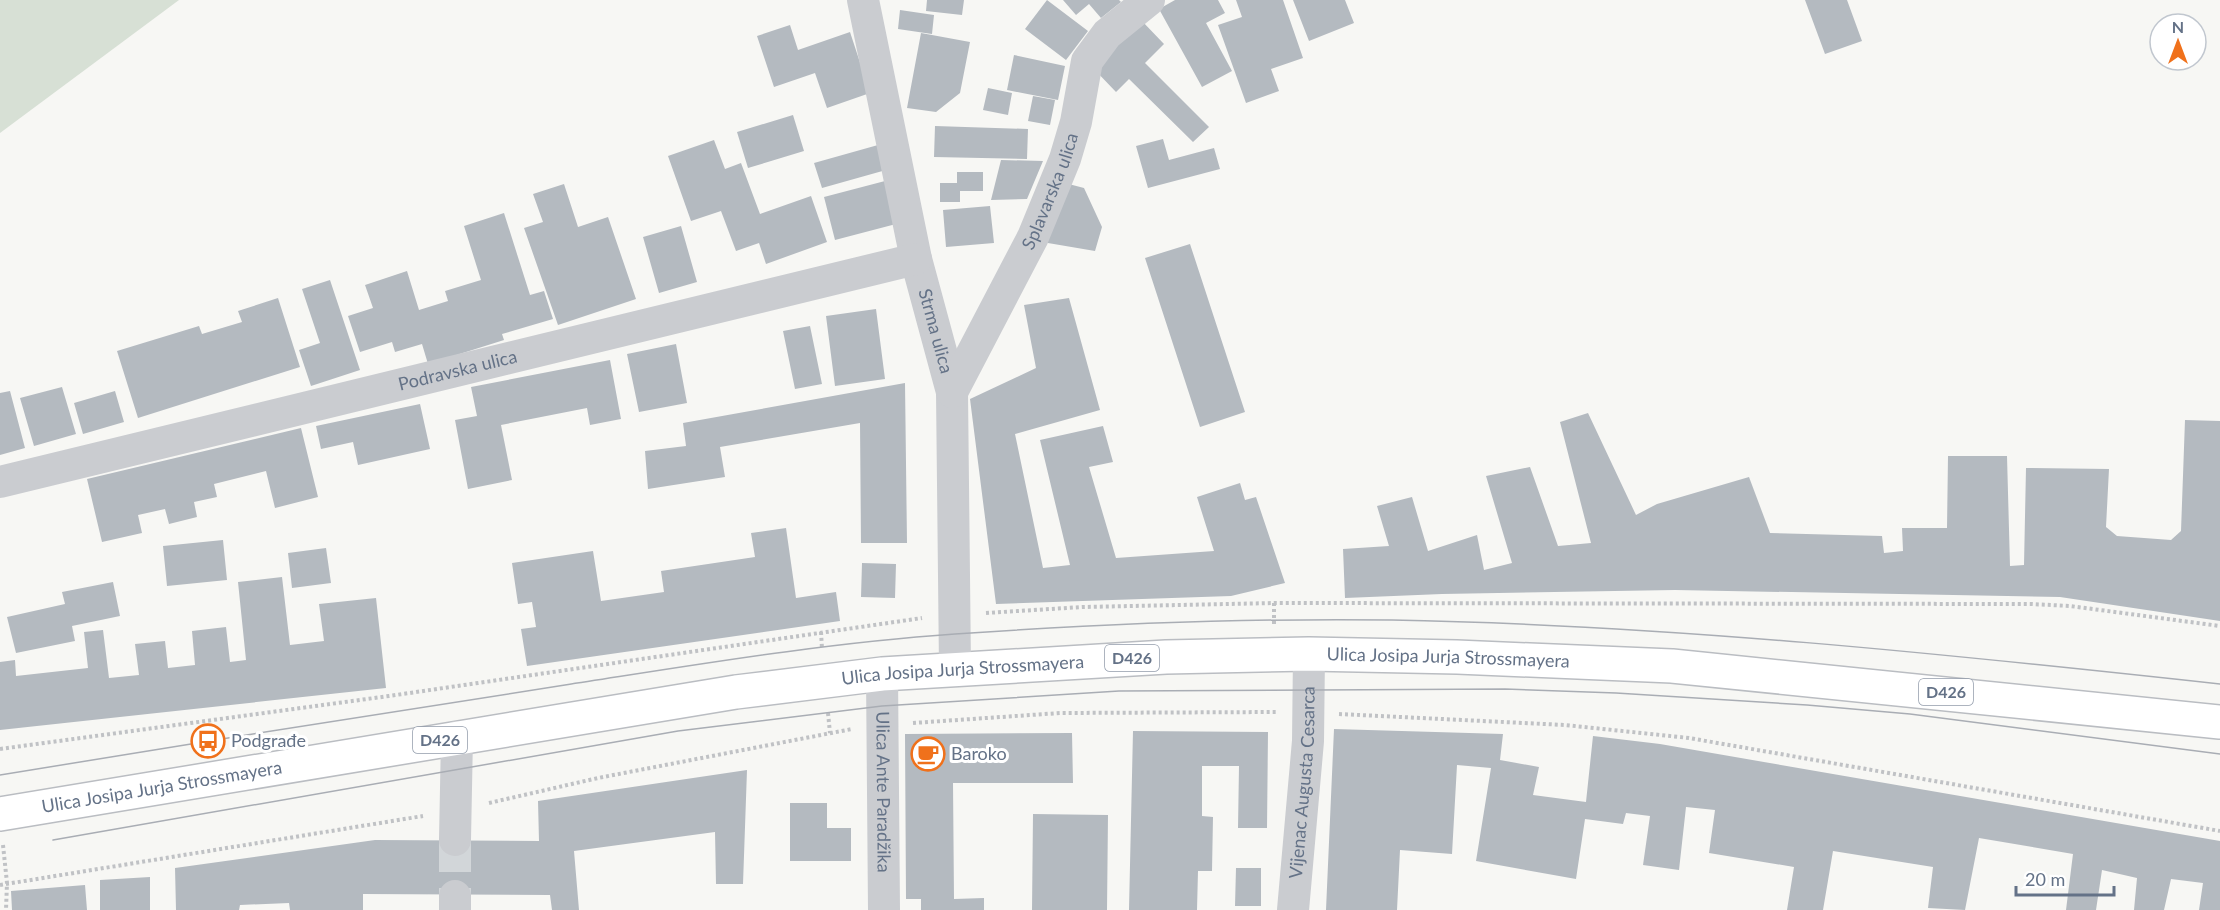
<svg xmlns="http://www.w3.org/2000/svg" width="2220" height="910" font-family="Lato,sans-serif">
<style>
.green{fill:#d7e0d5}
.building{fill:#b4bac0}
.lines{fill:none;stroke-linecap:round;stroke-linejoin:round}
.street-tunnel{stroke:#d2d6d9;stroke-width:32;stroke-dasharray:32 16;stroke-linecap:butt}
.primary-casing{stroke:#babdc2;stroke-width:36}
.path{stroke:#c0c2c5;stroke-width:4;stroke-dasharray:3 3;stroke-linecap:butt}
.street{stroke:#caccd0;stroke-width:32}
.primary{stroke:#fff;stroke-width:33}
.tram{stroke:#a9adb4;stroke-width:1.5}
.labels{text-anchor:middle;stroke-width:6;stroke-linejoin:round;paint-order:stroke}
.shield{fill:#fff;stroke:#929cab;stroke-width:1.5}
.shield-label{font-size:16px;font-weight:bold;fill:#647287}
.street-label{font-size:18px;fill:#647287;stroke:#fff}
.poi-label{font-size:18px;fill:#647287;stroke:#fff;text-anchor:start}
</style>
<rect width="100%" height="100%" fill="#f7f7f4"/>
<path class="green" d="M 0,0 L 179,0 L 0,133 Z"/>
<path class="building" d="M 927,0 L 964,0 L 962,15 L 926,11 Z
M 1047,0 L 1088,31 L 1066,60 L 1025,29 Z
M 1063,0 L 1119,0 L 1121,2 L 1101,18 L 1089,4 L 1076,15 Z
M 1175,0 L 1218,0 L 1225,13 L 1206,23 L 1232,71 L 1202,87 L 1159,9 Z
M 1236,0 L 1283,0 L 1303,58 L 1271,69 L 1279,91 L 1246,103 L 1218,25 L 1242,17 Z
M 1293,0 L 1345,0 L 1354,23 L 1309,41 Z
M 1805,0 L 1847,0 L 1862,41 L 1825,54 Z
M 900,10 L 934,15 L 932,34 L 898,29 Z
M 1141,20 L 1164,44 L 1145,63 L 1209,127 L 1193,142 L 1129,79 L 1116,92 L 1093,68 Z
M 790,25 L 798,50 L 850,32 L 870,93 L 827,108 L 815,73 L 774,87 L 757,36 Z
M 921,33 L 970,42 L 960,93 L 936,112 L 907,108 Z
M 1014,55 L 1065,66 L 1058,100 L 1007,90 Z
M 988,88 L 1012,93 L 1008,115 L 983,110 Z
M 1033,96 L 1055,100 L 1050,125 L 1028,121 Z
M 793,115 L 804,151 L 748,168 L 737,132 Z
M 935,126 L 1028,129 L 1027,159 L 934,157 Z
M 1163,139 L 1169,160 L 1214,148 L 1220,169 L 1148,188 L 1136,146 Z
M 714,140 L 725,169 L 741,163 L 760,214 L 811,196 L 827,242 L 766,264 L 759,243 L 736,251 L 721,211 L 691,221 L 668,156 Z
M 878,145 L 886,170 L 822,188 L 814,163 Z
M 1001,160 L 1043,161 L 1027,199 L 991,200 Z
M 957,172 L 983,172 L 983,191 L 960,191 L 960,202 L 940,202 L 940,183 L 957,183 Z
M 885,181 L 896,224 L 835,240 L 824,197 Z
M 1061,182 L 1084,188 L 1102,227 L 1095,251 L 1042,242 Z
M 564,184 L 578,227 L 608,217 L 636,299 L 558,325 L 524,228 L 543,222 L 533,194 Z
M 990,206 L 994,243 L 946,247 L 943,210 Z
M 504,213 L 530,295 L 544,291 L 553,319 L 502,334 L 504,340 L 428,364 L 422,344 L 395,352 L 392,342 L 360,352 L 348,316 L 373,308 L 365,285 L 407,271 L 419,310 L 448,301 L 445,291 L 481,280 L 464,226 Z
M 681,226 L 697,282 L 659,293 L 643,237 Z
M 1190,244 L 1245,412 L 1200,427 L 1145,258 Z
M 330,280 L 360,370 L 311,386 L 299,350 L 320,343 L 302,289 Z
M 278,298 L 300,367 L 138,418 L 117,351 L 199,326 L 202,334 L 242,322 L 238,311 Z
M 1069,298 L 1100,410 L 1015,434 L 1043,568 L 1070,565 L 1040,440 L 1103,426 L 1113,462 L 1089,467 L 1116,558 L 1214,551 L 1197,497 L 1240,483 L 1245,500 L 1256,497 L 1285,583 L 1231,596 L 996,604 L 970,399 L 1036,368 L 1024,305 Z
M 876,309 L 885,379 L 835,386 L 826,316 Z
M 810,326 L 822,384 L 795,389 L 783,331 Z
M 676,344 L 687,403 L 639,412 L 627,354 Z
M 610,360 L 621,419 L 590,425 L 587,408 L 501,425 L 512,480 L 468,489 L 455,420 L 477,416 L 471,387 Z
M 905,383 L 907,543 L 861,543 L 860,423 L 720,447 L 725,477 L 648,489 L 645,451 L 686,446 L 683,423 Z
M 62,387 L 76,434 L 34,446 L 20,398 Z
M 10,391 L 25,448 L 0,455 L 0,393 Z
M 115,391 L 124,422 L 83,434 L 74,403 Z
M 420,404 L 430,449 L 358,465 L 353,442 L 321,449 L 316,426 Z
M 1588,413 L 1636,515 L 1657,504 L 1749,477 L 1770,533 L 1882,536 L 1884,553 L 1903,551 L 1902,528 L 1947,528 L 1948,456 L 2007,456 L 2010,566 L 2024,565 L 2026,468 L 2109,469 L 2106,527 L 2117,536 L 2171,540 L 2181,531 L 2185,420 L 2220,421 L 2220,621 L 2060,597 L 1675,590 L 1442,594 L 1345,598 L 1343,549 L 1389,546 L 1377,506 L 1412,497 L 1428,551 L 1477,535 L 1484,570 L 1512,563 L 1486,476 L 1530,467 L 1558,546 L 1591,543 L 1560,422 Z
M 301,428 L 318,497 L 275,508 L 266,471 L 214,484 L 217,497 L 194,502 L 197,517 L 169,524 L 165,509 L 138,515 L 142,533 L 102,542 L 87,479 Z
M 786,528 L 796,598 L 836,592 L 840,621 L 527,666 L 521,629 L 536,627 L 532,602 L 518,604 L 512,563 L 593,551 L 601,601 L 664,592 L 661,571 L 755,557 L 751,533 Z
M 223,540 L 227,580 L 167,586 L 163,546 Z
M 326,548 L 331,583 L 292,588 L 288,553 Z
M 862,563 L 896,564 L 895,598 L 861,597 Z
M 282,577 L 290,645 L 324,641 L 319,604 L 376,598 L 386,688 L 0,730 L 0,662 L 15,660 L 16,676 L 88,668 L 84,632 L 103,630 L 109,678 L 139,675 L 135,644 L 165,641 L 168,668 L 195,665 L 192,631 L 226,627 L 230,662 L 246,660 L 238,582 Z
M 113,582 L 120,616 L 72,626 L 75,641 L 16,653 L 7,617 L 65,604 L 62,592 Z
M 1334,729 L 1503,734 L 1500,760 L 1539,767 L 1533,795 L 1586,802 L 1593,736 L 1660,744 L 2220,841 L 2220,910 L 2199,910 L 2203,883 L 2171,879 L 2164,910 L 2134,910 L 2137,878 L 2102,870 L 2096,910 L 2066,910 L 2073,854 L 1979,838 L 1965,910 L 1928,908 L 1933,867 L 1833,851 L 1823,910 L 1787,910 L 1794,867 L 1709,853 L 1715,810 L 1686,807 L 1679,870 L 1643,865 L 1650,816 L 1626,813 L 1623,824 L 1585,819 L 1576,879 L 1476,861 L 1491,768 L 1457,765 L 1452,854 L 1400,850 L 1397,910 L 1326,910 Z
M 1133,731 L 1268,732 L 1267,828 L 1238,828 L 1239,766 L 1202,766 L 1202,816 L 1213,817 L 1212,871 L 1198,871 L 1197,910 L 1129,910 Z
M 1072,733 L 1073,783 L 953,783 L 954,899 L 984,898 L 984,910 L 921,910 L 921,899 L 906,899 L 905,734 Z
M 747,770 L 743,884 L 716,884 L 715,832 L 574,851 L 579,910 L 552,910 L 550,895 L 363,894 L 363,910 L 290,910 L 289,903 L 240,905 L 239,910 L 176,910 L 175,868 L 375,840 L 539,841 L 538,801 Z
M 790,803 L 827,803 L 827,828 L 851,828 L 851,861 L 790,861 Z
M 1033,814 L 1108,815 L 1107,910 L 1032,910 Z
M 1236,868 L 1261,868 L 1261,906 L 1235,906 Z
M 150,877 L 150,910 L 100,910 L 100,880 Z
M 85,885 L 87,910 L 12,910 L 11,891 Z"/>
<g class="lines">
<path class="street-tunnel" d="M 455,840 L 455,896"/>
<g class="primary-casing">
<g id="primary">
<path id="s6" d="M 0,814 L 736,692 L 882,674 L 1166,657 L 1309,654 L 1457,657 L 1672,666 L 2220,722"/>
</g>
</g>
<path class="path" d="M 1274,603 L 1274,624
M 986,613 L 1082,607 L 1274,603 L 2031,604 L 2070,606 L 2220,626
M 821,632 L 822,649
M 828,713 L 830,733
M 1339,714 L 1565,725 L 1689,738 L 2220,831
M 913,723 L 1060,713 L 1277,712
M 0,749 L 389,696 L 922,618
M 489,803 L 598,778 L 852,729
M 3,845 L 7,883 L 6,910
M 0,885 L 423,816"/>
<g class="street">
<path id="s1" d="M 863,0 L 916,259 L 952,392 L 955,668"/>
<path id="s2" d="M 952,392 L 1033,237 L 1065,159 L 1076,122 L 1087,61 L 1107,34 L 1149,0"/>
<path id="s3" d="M 0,482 L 916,259"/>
<path id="s4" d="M 882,674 L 884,910"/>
<path d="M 455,840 L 457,737"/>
<path d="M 455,910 L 455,896"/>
<path id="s5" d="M 1293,910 L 1308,741 L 1309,654"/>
</g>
<use href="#primary" class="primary"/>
<path class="tram" d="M 0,775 C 188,744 377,714 565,685 C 695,665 824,643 955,634 C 1100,624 1247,618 1392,620 C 1669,625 1945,654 2220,684
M 53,840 L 678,731 L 882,706 L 1119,691 L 1505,689 L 1616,693 L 1807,705 L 1910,714 L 2220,754"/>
</g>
<defs>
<g id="bus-ring" transform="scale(1.725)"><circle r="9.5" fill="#fff" stroke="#f0711b" stroke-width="1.5"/><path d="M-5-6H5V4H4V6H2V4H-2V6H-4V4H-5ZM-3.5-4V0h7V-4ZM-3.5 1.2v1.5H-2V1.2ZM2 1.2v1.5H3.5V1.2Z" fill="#f0711b"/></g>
<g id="cafe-ring" transform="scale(1.725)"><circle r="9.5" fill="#fff" stroke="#f0711b" stroke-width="1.5"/><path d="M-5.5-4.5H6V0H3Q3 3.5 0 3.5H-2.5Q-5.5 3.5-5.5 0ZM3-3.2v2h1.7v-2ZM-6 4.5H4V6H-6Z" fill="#f0711b"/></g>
</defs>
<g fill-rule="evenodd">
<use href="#bus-ring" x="208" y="741"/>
<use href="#cafe-ring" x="928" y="754"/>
</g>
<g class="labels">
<g class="shield">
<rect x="1105" y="645" width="54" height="26" rx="4.5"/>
<rect x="1919" y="679" width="54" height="26" rx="4.5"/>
<rect x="413" y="727" width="54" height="26" rx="4.5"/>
</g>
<g class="shield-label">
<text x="1132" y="664">D426</text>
<text x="1946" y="698">D426</text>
<text x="440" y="746">D426</text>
</g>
<g class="street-label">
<text dy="6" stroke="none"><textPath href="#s2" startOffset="224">Splavarska ulica</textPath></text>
<text dy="6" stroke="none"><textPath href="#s1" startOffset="339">Strma ulica</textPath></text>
<text dy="6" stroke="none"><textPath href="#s3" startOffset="471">Podravska ulica</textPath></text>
<text dy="6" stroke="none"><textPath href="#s6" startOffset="1460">Ulica Josipa Jurja Strossmayera</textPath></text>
<text dy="6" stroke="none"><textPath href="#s6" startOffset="974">Ulica Josipa Jurja Strossmayera</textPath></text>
<text dy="6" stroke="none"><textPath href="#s5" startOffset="128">Vijenac Augusta Cesarca</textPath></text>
<text dy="6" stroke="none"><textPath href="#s6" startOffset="164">Ulica Josipa Jurja Strossmayera</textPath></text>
<text dy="6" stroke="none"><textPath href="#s4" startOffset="118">Ulica Ante Paradžika</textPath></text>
</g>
<g class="poi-label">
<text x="231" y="747">Podgrađe</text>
<text x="951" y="760">Baroko</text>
</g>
</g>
<g transform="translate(2178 42)"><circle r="28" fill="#ffffff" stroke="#c1c7cf" stroke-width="1.5"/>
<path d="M0-4.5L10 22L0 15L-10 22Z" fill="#f0711b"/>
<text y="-9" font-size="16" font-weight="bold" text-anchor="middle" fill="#647287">N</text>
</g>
<path d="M2016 886v9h98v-9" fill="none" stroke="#647287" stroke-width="3"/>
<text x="2025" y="886" font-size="18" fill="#647287" stroke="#ffffff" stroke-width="4.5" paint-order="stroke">20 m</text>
</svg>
